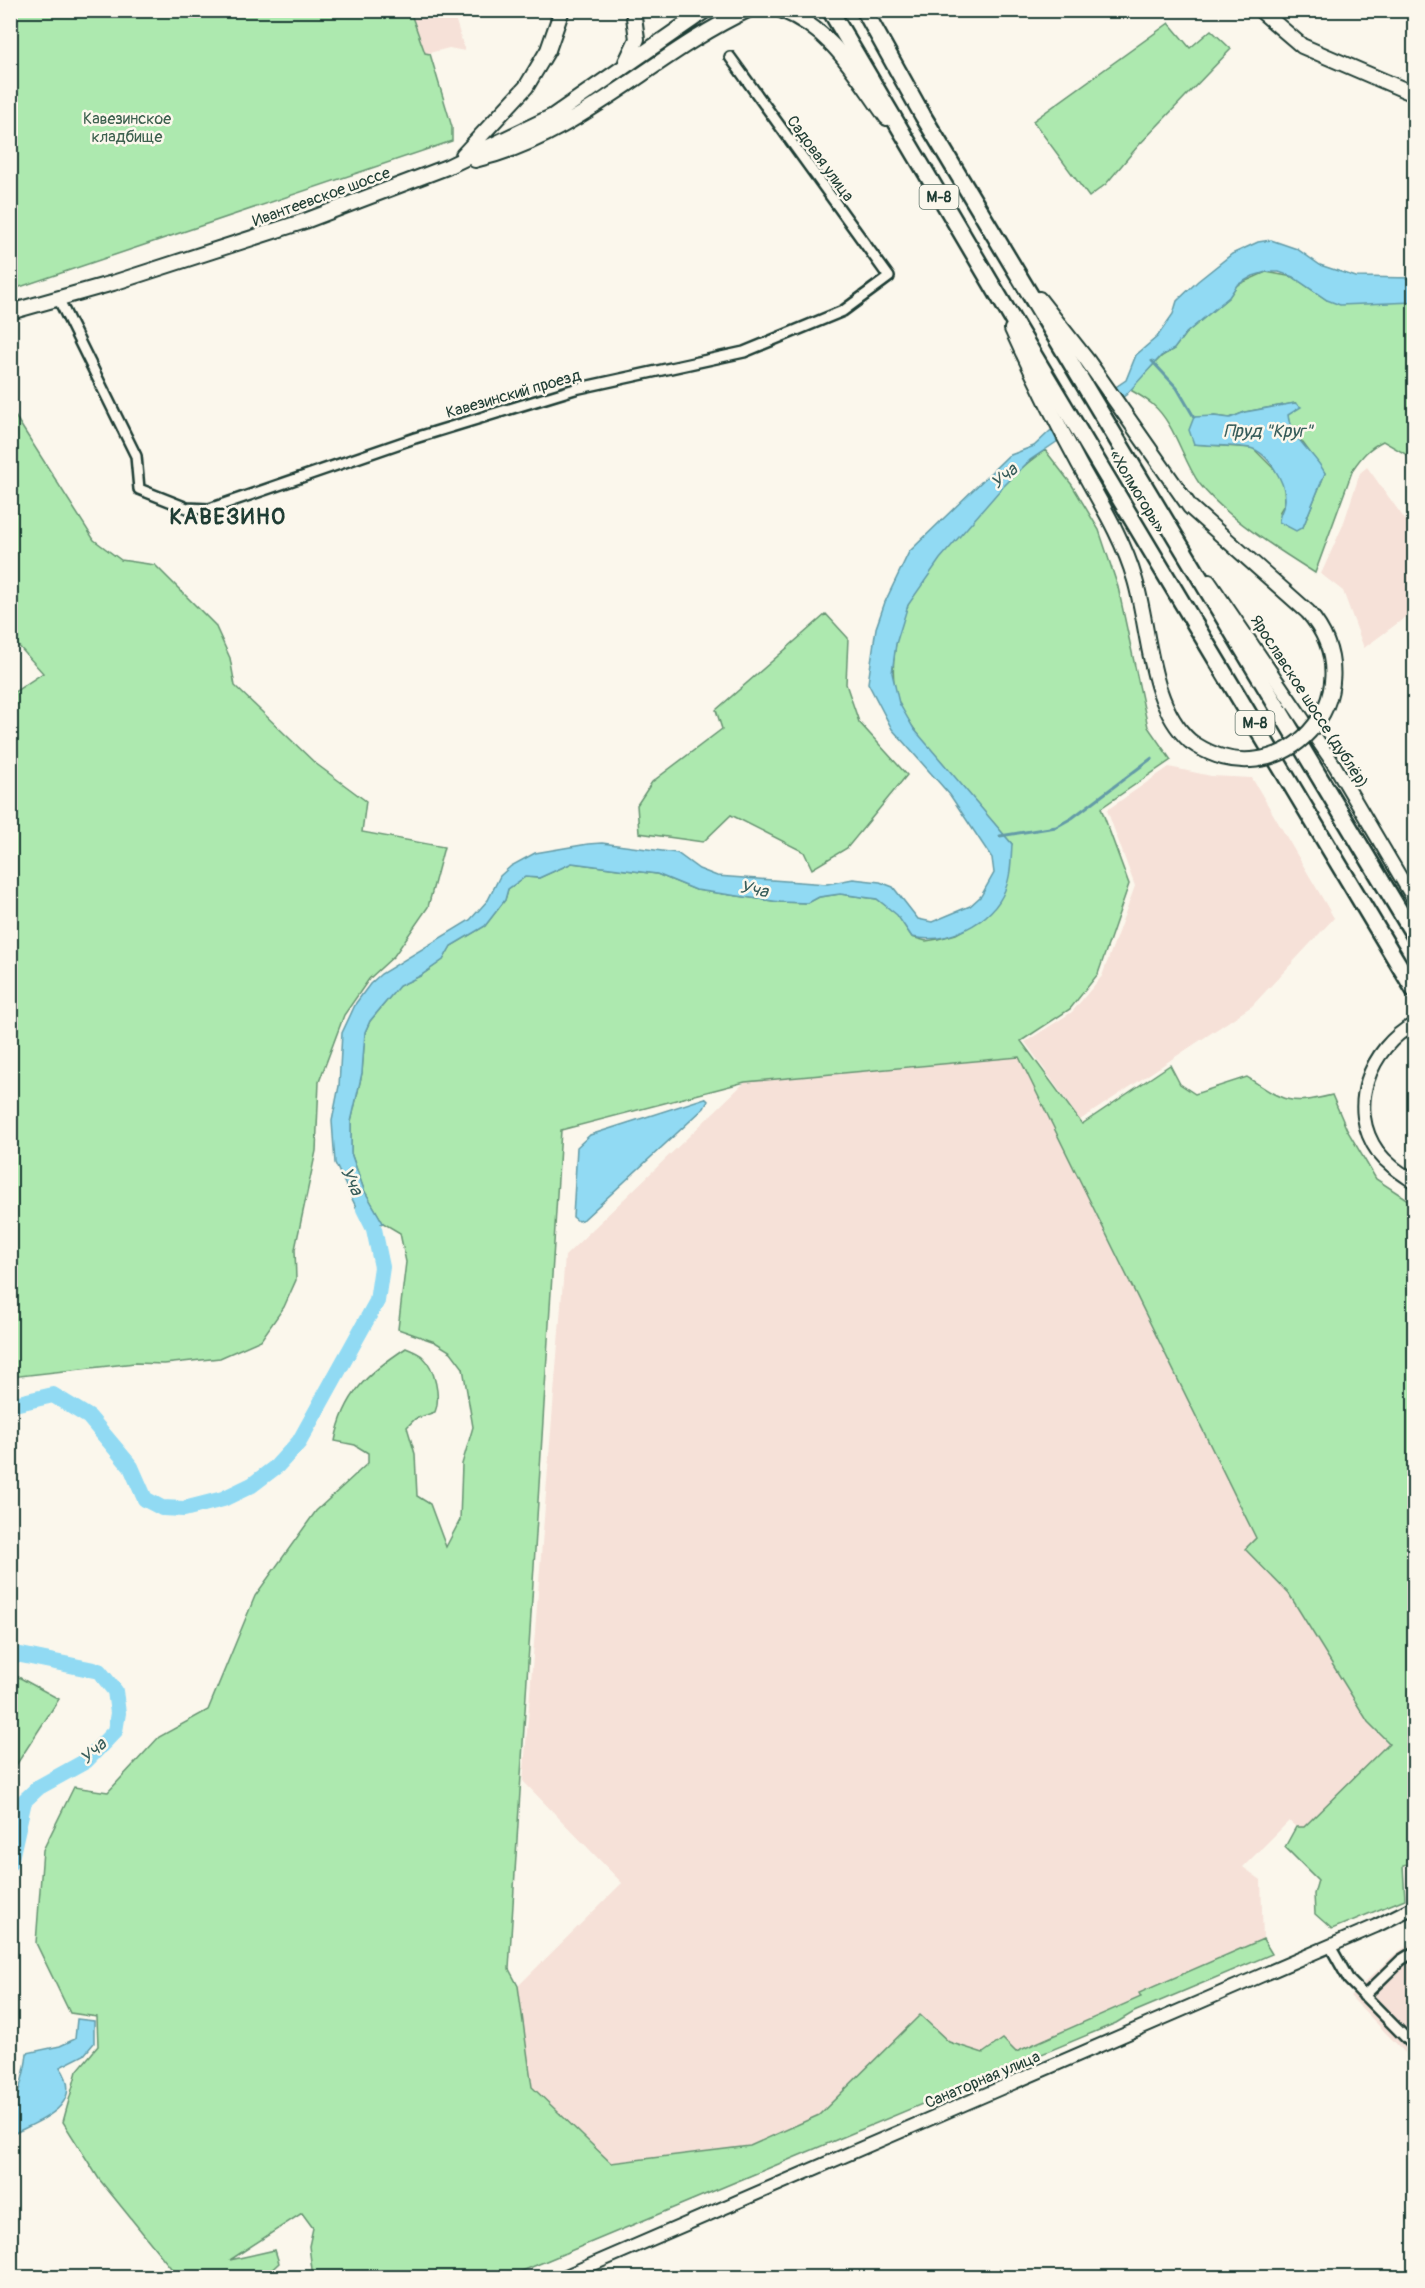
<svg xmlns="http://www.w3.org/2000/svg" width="1425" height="2288" font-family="Pangolin,sans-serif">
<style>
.built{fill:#f6e1d8}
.green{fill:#ade9af;stroke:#669372;stroke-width:1.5;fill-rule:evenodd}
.water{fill:#91daf3;stroke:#639ba7;stroke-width:1.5}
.pier{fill:#fbf7ec}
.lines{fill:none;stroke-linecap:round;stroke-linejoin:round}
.stream{stroke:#639ba7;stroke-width:3}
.river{stroke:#91daf3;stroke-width:16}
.minor-casing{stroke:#1f3d34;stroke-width:14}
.tertiary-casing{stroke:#1f3d34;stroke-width:16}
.secondary-casing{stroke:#1f3d34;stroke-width:18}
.trunk-casing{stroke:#1f3d34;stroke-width:20}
.minor{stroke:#fbf7ec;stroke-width:9}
.tertiary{stroke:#fbf7ec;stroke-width:12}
.secondary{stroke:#fbf7ec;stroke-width:14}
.trunk{stroke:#fbf7ec;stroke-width:15}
.secondary-bridge-casing{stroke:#1f3d34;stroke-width:18;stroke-linecap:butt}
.secondary-bridge{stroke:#fbf7ec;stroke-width:14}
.labels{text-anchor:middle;stroke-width:5;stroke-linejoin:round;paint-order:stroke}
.shield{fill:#fbf7ec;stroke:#61756b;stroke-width:1.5}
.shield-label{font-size:15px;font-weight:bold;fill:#1f3d34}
.park-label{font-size:16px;fill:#3b5f4d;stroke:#fbf7ec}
.street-label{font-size:16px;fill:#1f3d34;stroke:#fbf7ec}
.water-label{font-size:18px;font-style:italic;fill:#365c5a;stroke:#fbf7ec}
.district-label{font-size:22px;font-weight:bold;letter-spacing:1.5px;fill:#1f3d34;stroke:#fbf7ec}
</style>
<rect width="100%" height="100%" fill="#fbf7ec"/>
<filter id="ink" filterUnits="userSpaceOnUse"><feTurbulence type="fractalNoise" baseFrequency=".0167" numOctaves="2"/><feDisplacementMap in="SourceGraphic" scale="12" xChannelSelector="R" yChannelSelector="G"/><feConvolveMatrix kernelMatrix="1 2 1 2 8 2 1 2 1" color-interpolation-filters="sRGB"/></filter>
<g filter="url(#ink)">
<path class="built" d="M 410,11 L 453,11 L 465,51 L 449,48 L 425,54 Z
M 1367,467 L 1414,532 L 1414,611 L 1364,648 L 1343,591 L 1321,574 L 1343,525 L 1360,473 Z
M 1169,767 L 1211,776 L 1252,778 L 1334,918 L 1252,1006 L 1080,1120 L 1025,1042 L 1072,1012 L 1102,976 L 1135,886 L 1107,810 Z
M 1020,1057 L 1256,1538 L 1245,1549 L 1289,1594 L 1368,1722 L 1389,1744 L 1304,1827 L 1296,1827 L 1289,1821 L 1243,1867 L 1261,1880 L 1263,1939 L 1140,1993 L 1141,1997 L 1016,2052 L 983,2053 L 949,2042 L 920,2015 L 819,2115 L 750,2146 L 611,2163 L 532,2087 L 518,1986 L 622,1883 L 523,1781 L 565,1256 L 745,1082 Z
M 1414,1941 L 1414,2062 L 1350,1996 L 1394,1955 Z"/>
<path class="green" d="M 10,11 L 410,11 L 425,53 L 430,54 L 452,127 L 452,141 L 11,290 Z
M 1169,23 L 1190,48 L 1211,30 L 1231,49 L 1138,146 L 1106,184 L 1089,197 L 1033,121 Z
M 1266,272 L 1293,277 L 1327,300 L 1414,302 L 1414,391 L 1411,393 L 1414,399 L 1414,452 L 1407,455 L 1383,441 C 1369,448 1362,456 1353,469 L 1315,573 C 1280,551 1224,516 1199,483 C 1182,459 1175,423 1152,404 C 1145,398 1137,394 1129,389 L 1162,356 L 1174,349 L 1185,334 L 1229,297 L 1237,285 ZM 1295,403 L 1288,415 L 1289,424 L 1325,473 L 1303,527 L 1279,513 L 1285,503 L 1284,487 L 1279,474 L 1253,448 L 1194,444 L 1214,416 L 1230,418 L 1245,412 Z
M 10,408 L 94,540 L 121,560 L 155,565 L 215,625 L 230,658 L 235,686 L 315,763 L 366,801 L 362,832 L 444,847 L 428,907 L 394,956 L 369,979 L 344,1015 L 319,1082 L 316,1151 L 295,1249 L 296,1280 L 284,1307 L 261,1340 L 220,1358 L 164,1364 L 135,1363 L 11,1377 L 10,695 L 43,673 L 16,643 L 11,644 Z
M 1045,450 L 1072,485 L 1099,530 L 1118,587 L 1148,727 L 1171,760 L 1101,808 L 1129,884 L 1098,974 L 1070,1009 L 1021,1041 L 1082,1124 L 1170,1065 L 1180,1084 L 1195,1094 L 1247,1077 C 1283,1101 1289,1106 1332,1095 L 1347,1130 L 1376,1179 L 1414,1204 L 1414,1863 L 1403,1866 L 1405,1899 L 1332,1929 L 1315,1914 L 1314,1894 L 1318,1880 L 1285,1847 L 1296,1827 L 1304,1827 L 1389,1743 L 1368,1722 L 1289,1594 L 1245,1549 L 1256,1538 L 1019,1057 L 745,1082 L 561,1130 L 509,1969 L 518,1986 L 532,2087 L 611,2163 L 750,2146 L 819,2115 L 920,2015 L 949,2042 L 983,2053 L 1003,2039 L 1016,2052 L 1141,1997 L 1139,1993 L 1263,1939 L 1272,1954 L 1134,2012 L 1116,2023 L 508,2277 L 313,2277 L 309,2246 L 313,2228 L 302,2213 L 230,2260 L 275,2250 L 279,2263 L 264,2277 L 179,2278 L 99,2179 L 63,2122 L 77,2071 L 98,2046 L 97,2017 L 70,2013 L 36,1943 L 43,1850 L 74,1787 L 108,1792 L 159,1737 L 208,1710 L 255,1596 L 316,1511 L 368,1463 L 368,1453 L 355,1445 L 335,1441 C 344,1394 368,1373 406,1348 C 411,1350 419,1353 423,1357 C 435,1368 441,1398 435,1412 L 415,1419 L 407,1427 L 415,1454 L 417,1496 L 430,1504 L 446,1547 L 460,1520 L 462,1464 L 473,1427 L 463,1368 L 451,1352 L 435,1342 L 398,1329 L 406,1262 L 400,1233 L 383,1223 L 364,1190 L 351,1153 L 351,1122 L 362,1073 L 365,1032 L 370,1021 L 399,986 L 420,976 L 443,960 L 451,946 L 485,926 L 505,900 L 508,889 L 525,877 L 539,878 L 572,863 L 657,874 L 696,890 L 780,902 L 808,903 L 819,897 L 840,894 L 877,899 L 897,914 L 912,937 L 926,941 L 938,939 L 956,934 L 981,920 L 1012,844 C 990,819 968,793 946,767 C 930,748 911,729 900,705 C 887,679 895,628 909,603 C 934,560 1003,477 1045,450 Z
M 826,614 L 848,638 L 846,684 L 859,722 L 907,775 L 847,848 L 812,869 L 804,852 L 731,815 L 703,842 L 639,833 L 637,805 L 652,782 L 722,729 L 716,710 Z
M 11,1673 L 59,1699 L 11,1773 Z"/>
<path class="water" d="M 1271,240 L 1297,249 L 1320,265 L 1356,277 L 1414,278 L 1414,302 L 1340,305 L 1327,300 L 1293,277 L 1279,272 L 1266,272 L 1253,276 L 1237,285 L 1229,297 L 1185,334 L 1174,349 L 1161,356 L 1126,395 L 1030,460 L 1000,490 L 940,559 L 908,605 L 896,644 L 892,673 L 899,703 L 914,729 L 1012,844 C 1011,860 1011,876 1005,890 C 992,923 946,945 912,937 L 897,915 L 877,899 L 840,894 L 819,897 L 808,903 L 780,902 L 696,890 L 657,874 L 572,863 L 539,878 L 525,877 L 508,889 L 505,900 L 485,926 L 451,946 L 443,960 L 420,976 L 399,986 L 370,1021 L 365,1032 L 362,1073 L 351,1122 L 351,1153 L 364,1190 L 383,1223 L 367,1230 L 335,1163 L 332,1121 L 339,1086 L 342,1033 L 356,1003 L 370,984 L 381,974 L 470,920 L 488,900 L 500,876 L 511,866 L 535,853 L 588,844 L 602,843 L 677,853 L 699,869 L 717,876 L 827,884 L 853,879 L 880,882 L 893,887 L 918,919 L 932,922 L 970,906 L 981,896 L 994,873 L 992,858 L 950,795 L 892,729 L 868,683 L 876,628 L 885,602 L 909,552 L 1008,456 L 1034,446 L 1050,431 L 1126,380 L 1136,355 L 1157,337 L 1173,314 L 1177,301 L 1198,281 L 1232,254 L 1258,242 Z
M 1295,403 L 1301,407 L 1288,415 C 1290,438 1315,453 1325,473 L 1303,527 L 1296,531 L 1279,522 C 1279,513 1285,507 1285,500 C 1286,483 1268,452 1250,448 C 1232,445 1212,446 1194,444 L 1189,430 L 1194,417 L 1214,416 L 1230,418 L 1245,412 Z
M 705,1098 L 708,1101 L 704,1108 L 584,1219 L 578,1221 L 573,1217 L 577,1147 L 590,1135 Z
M 77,2019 L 94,2021 L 94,2043 L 84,2055 L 60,2067 C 87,2106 38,2121 11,2135 C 10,2106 25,2083 27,2053 L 60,2046 L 75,2039 Z"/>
<path class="pier" d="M 1114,384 L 1125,399 L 1059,444 L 1050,427 Z"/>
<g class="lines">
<path class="stream" d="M 1152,361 L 1177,388 L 1194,417
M 1000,836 L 1056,827 L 1072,818 L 1152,758"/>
<path class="river" d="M 10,1405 L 53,1395 L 89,1417 L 131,1467 L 145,1499 L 162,1508 L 184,1509 L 223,1499 L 252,1485 L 277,1466 L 299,1442 L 377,1301 L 382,1267 L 374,1229 L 364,1209
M 10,1655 L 21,1655 L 99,1671 L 115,1691 L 118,1713 L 115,1731 L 86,1761 L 39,1787 L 24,1801 L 10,1863"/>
<g class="minor-casing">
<path id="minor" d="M 59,300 L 136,456 L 139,489 L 187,508 L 209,509 L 415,438 L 575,389 L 744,352 L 843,311 L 889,277 L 730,57
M 1330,1946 L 1349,1980 L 1414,2046
M 1364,1996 L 1401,1960 L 1414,1952"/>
</g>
<g class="tertiary-casing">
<path id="tertiary" d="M 1209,581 L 1335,766 L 1414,900
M 1414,1024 C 1370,1048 1346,1108 1378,1152 C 1388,1165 1401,1173 1414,1182
M 561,2278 L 1376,1926 L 1414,1907"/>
</g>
<g class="secondary-casing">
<path id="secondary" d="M 781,10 C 833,30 855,74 887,118
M 1260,10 L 1302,46 L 1414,94
M 626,62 L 637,39 L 633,10
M 463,155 L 526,87 L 548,50 L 562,10
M 475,160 C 580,136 653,54 748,10
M 1039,299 L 1087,360 L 1190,507 L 1308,612
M 10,312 L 113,283 L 305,221 L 447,167 L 553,116 L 706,10
M 1012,329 C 1033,375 1055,420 1079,464 C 1100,502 1123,538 1135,580 C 1150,631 1149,704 1190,741"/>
</g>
<g class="trunk-casing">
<path id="trunk" d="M 830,10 L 1014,322 L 1414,990
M 864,10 L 923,116 L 1414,935"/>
</g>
<use href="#minor" class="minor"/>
<use href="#tertiary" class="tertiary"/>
<use href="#secondary" class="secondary"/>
<use href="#trunk" class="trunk"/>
<g class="secondary-bridge-casing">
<path id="secondary-bridge" d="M 1190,741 C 1279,805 1380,695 1308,612"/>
</g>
<use href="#secondary-bridge" class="secondary-bridge"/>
</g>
</g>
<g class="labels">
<g class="shield">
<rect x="919.5" y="185" width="39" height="24" rx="4.5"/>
<rect x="1235.5" y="711" width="39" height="24" rx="4.5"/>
</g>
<g class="shield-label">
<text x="939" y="202">М-8</text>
<text x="1255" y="728">М-8</text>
</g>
<g class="park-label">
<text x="127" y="124">Кавезинское<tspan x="127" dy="18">кладбище</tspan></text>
</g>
<g class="street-label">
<text transform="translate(821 158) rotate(54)" y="6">Садовая улица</text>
<text transform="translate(321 196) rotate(-20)" y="6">Ивантеевское шоссе</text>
<text transform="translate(513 393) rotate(-16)" y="6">Кавезинский проезд</text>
<text transform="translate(1138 491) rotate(59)" y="6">«Холмогоры»</text>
<text transform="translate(1310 701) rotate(57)" y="6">Ярославское шоссе (дублёр)</text>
<text transform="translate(982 2079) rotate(-23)" y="6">Санаторная улица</text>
</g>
<g class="water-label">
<text x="1268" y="437">Пруд "Круг"</text>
<text transform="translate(1004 476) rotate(-40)" y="6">Уча</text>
<text transform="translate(754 889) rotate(11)" y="6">Уча</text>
<text transform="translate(352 1181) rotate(65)" y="6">Уча</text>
<text transform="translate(93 1751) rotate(-42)" y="6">Уча</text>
</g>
<g class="district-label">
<text x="228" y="524">КАВЕЗИНО</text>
</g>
</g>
<rect width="1425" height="2288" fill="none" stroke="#fbf7ec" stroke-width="36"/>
<rect x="18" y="18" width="1389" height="2252" fill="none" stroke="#1f3d34" stroke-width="2" filter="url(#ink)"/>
</svg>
